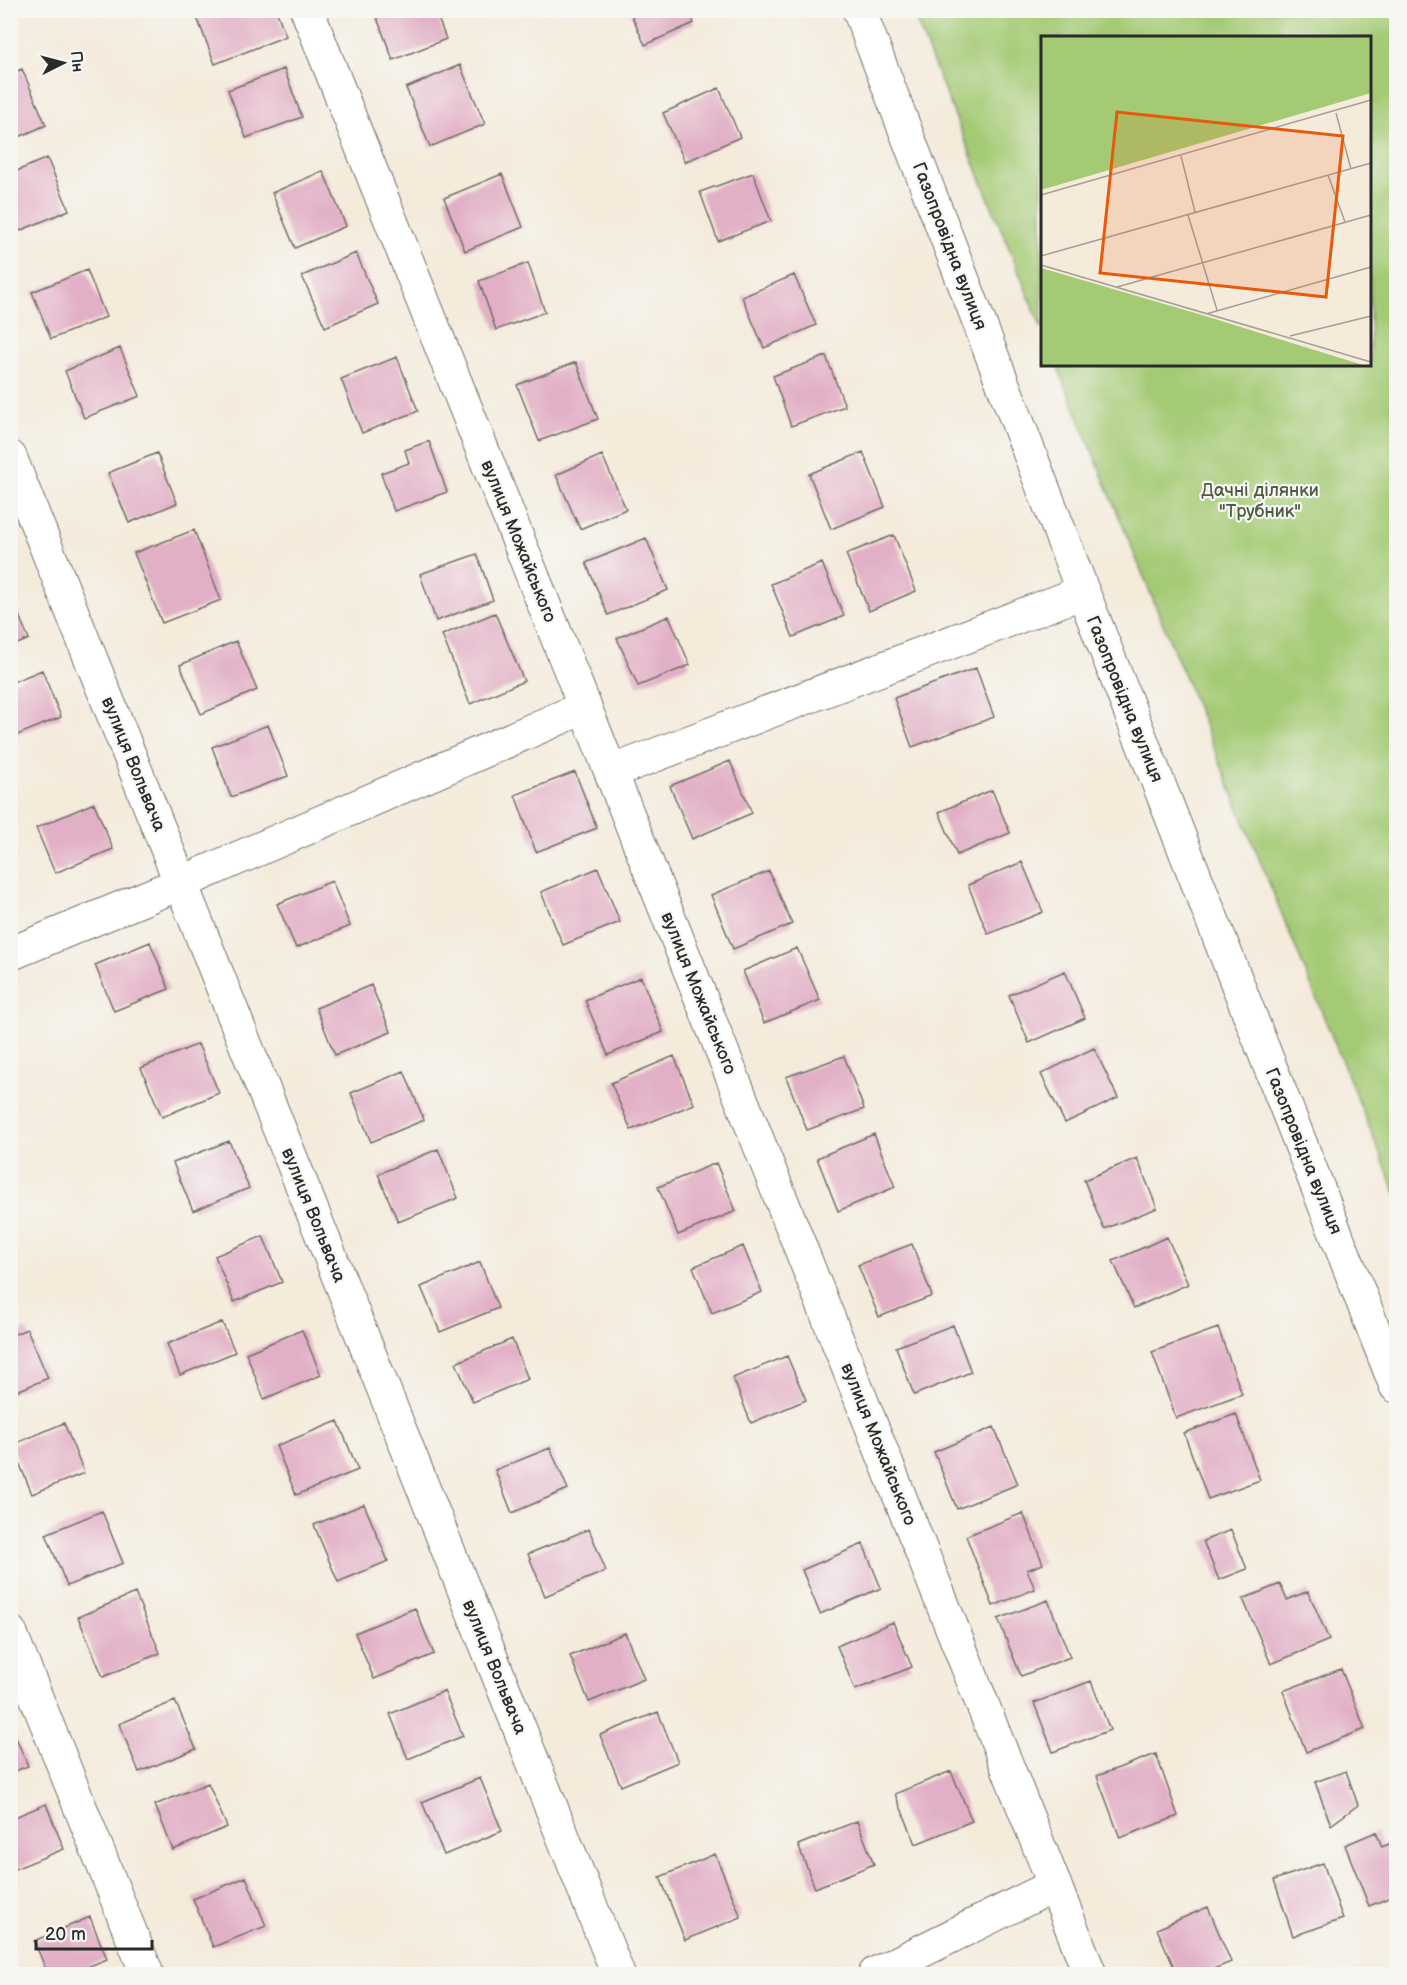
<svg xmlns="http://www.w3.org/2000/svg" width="1407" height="1985" font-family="'Balsamiq Sans',sans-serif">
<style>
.green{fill:#a4ca74;stroke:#687a50;stroke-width:1.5}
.building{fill:#e2b0c6}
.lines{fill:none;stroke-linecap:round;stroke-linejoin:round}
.minor-casing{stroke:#716e69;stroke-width:35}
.minor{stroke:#fff;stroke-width:33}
.labels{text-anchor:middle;stroke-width:4.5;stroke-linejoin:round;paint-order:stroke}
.street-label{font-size:18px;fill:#2b2b2b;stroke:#f6f6f2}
.park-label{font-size:18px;fill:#4f5b41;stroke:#f6f6f2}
.inset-road{fill:none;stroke:#a49e95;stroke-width:1.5}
.view{fill:#e8590c;fill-opacity:0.15;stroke:#e8590c;stroke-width:3}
.inset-edge{fill:none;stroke:#2b2b2b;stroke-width:3}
</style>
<rect width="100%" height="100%" fill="#f6f6f2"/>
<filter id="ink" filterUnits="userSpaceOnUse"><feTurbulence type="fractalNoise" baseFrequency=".0167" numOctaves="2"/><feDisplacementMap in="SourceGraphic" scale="12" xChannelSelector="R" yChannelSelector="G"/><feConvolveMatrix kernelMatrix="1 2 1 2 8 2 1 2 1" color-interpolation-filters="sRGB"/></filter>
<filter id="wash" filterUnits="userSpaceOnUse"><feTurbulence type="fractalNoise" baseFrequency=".008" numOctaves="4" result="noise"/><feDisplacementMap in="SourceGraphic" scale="24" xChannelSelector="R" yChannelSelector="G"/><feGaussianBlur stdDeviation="1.35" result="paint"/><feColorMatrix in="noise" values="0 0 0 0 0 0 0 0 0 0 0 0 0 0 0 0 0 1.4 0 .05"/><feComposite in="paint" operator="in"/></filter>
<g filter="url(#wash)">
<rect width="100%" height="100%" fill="#f4ebdb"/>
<path class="green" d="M 912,11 L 1396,11 L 1396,1193 L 1057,365 L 1370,364 L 1370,38 L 1042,38 L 1042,329 Z"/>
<g id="blocks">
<path class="building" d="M 194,10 L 276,10 L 286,36 L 215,64 Z
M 374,10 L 435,10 L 446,39 L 393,60 Z
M 629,10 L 689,10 L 694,23 L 645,45 Z
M 460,65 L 485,124 L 430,147 L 406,88 Z
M 22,69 L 46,125 L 10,141 L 10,74 Z
M 284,69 L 302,117 L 246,138 L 228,90 Z
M 719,88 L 740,137 L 685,162 L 663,113 Z
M 47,158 L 69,210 L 10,235 L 10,174 Z
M 323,171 L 346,226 L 295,248 L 272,193 Z
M 753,173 L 771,221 L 718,241 L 700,192 Z
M 502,174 L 523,227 L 465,251 L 444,198 Z
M 356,253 L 378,304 L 325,327 L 302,276 Z
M 528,263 L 545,312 L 496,330 L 479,281 Z
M 87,270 L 106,317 L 51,339 L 32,292 Z
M 794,275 L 816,325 L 764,348 L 742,297 Z
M 120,348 L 140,396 L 84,418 L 65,371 Z
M 826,356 L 845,406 L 791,426 L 773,376 Z
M 397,357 L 418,411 L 362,433 L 341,379 Z
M 576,362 L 598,419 L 539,441 L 517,385 Z
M 429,441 L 447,492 L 394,511 L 381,473 L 409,463 L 405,450 Z
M 863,452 L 885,507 L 831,529 L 809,474 Z
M 157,453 L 177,503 L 129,523 L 108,473 Z
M 602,455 L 626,509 L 580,529 L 556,475 Z
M 194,530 L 221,600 L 162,623 L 134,553 Z
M 894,535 L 916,591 L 869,611 L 846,554 Z
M 646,538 L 668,590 L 608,615 L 586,563 Z
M 477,554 L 493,600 L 436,621 L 420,574 Z
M 822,563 L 844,616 L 793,637 L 771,584 Z
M 10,595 L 29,639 L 10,647 Z
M 495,613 L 524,681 L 470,704 L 442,635 Z
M 669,616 L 690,665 L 638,686 L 617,638 Z
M 236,641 L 257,690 L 201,714 L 180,665 Z
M 976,668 L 994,717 L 912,747 L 894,698 Z
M 42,670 L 61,717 L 10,738 L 10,683 Z
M 268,725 L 288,776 L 231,797 L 212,747 Z
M 730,761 L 752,813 L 692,839 L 670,786 Z
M 575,772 L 597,828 L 536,852 L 515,795 Z
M 992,790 L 1010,833 L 957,855 L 939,812 Z
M 94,803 L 113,849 L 55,873 L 36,828 Z
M 1022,862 L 1043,912 L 988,934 L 968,885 Z
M 598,868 L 620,922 L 563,945 L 541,892 Z
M 769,871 L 792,924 L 733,949 L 711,895 Z
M 332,881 L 350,926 L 296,948 L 277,904 Z
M 150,942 L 169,989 L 114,1011 L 95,965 Z
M 797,948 L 820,1000 L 764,1023 L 743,971 Z
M 1065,971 L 1085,1018 L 1029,1043 L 1009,995 Z
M 641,977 L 663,1032 L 608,1055 L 585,1000 Z
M 371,985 L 391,1032 L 335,1055 L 316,1008 Z
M 198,1044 L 219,1093 L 162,1117 L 141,1068 Z
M 1094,1048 L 1118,1098 L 1065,1123 L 1041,1074 Z
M 674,1056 L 694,1104 L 631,1130 L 611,1083 Z
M 844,1056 L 864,1109 L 807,1130 L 786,1077 Z
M 404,1071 L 424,1120 L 371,1142 L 351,1093 Z
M 874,1134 L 895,1187 L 838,1211 L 817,1158 Z
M 229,1141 L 249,1188 L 193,1211 L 173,1163 Z
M 438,1149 L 458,1198 L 398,1222 L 378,1174 Z
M 1137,1158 L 1157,1208 L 1104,1229 L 1084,1180 Z
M 716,1163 L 736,1211 L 678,1235 L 658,1187 Z
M 263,1236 L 282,1282 L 234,1302 L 215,1256 Z
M 1167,1237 L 1188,1284 L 1134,1308 L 1113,1261 Z
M 912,1244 L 932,1296 L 879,1317 L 858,1265 Z
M 743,1246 L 762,1292 L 712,1313 L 693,1267 Z
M 480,1262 L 498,1308 L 440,1332 L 421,1287 Z
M 222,1322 L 235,1352 L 180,1375 L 167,1344 Z
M 953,1325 L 971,1372 L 914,1395 L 896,1347 Z
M 1218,1328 L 1242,1394 L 1176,1418 L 1152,1352 Z
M 27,1329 L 48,1378 L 10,1394 L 10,1336 Z
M 302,1330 L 321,1375 L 264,1399 L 246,1353 Z
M 512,1339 L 528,1379 L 473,1402 L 456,1363 Z
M 787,1356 L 806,1400 L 751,1423 L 733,1378 Z
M 1236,1414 L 1260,1480 L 1208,1499 L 1184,1433 Z
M 338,1421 L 358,1470 L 296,1495 L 276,1446 Z
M 64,1423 L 84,1473 L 32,1494 L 12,1445 Z
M 994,1427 L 1018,1484 L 957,1509 L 934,1452 Z
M 550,1448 L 568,1489 L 512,1513 L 495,1470 Z
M 364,1504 L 388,1561 L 338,1582 L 314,1525 Z
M 102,1511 L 123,1563 L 67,1586 L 46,1534 Z
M 1023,1513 L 1043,1564 L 1027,1570 L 1035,1589 L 993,1606 L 966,1536 Z
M 589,1529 L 606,1571 L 545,1596 L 528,1554 Z
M 1231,1530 L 1247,1569 L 1219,1580 L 1203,1541 Z
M 863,1544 L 881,1588 L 820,1614 L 802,1570 Z
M 1280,1584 L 1287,1600 L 1308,1591 L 1329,1640 L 1271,1664 L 1243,1599 Z
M 135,1593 L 160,1653 L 103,1677 L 78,1617 Z
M 1048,1600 L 1070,1657 L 1021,1676 L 998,1619 Z
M 415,1608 L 434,1654 L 374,1679 L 355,1633 Z
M 893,1622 L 912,1667 L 855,1690 L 837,1646 Z
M 625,1633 L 644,1679 L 589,1702 L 570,1656 Z
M 1341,1669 L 1365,1729 L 1306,1752 L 1283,1691 Z
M 1091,1681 L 1110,1730 L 1053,1752 L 1034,1703 Z
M 444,1691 L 463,1736 L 408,1759 L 390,1714 Z
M 175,1701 L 196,1749 L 139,1772 L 119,1724 Z
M 658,1712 L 678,1762 L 621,1786 L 600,1735 Z
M 10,1724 L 28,1766 L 10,1773 Z
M 1156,1754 L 1178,1816 L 1120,1838 L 1097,1776 Z
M 951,1771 L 972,1821 L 916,1844 L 895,1794 Z
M 1346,1771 L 1358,1805 L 1331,1825 L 1315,1782 Z
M 480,1778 L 502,1831 L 444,1855 L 422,1802 Z
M 208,1783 L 227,1827 L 173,1850 L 155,1805 Z
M 46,1804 L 64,1849 L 10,1871 L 10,1819 Z
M 857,1821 L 874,1864 L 815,1888 L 798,1845 Z
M 1376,1832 L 1382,1847 L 1396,1841 L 1396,1895 L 1369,1906 L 1345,1845 Z
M 715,1854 L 741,1917 L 685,1940 L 660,1877 Z
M 1323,1863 L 1343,1919 L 1293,1936 L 1274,1880 Z
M 246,1877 L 266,1926 L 213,1947 L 193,1899 Z
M 1208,1907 L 1231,1962 L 1201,1974 L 1177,1974 L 1157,1929 Z
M 90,1917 L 107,1959 L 70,1974 L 48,1974 L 34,1941 Z"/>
</g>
</g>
<g filter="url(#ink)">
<use href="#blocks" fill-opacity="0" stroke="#716e69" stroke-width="1.5"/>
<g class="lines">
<g class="minor-casing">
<path id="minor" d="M 307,10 L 1090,1974
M 859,10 L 1083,592 L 1396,1386
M 10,457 L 618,1974
M 611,772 L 1083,592
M 10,954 L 181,883 L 585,707
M 10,1632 L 147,1974
M 875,1974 L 1055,1885"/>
</g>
<use href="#minor" class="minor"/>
</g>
</g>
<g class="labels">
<g class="street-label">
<text transform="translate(950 246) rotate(69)" y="6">Газопровідна вулиця</text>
<text transform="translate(519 541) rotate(68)" y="6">вулиця Можайського</text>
<text transform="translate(1125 699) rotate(68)" y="6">Газопровідна вулиця</text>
<text transform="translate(134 764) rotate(68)" y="6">вулиця Вольвача</text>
<text transform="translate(699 993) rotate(68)" y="6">вулиця Можайського</text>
<text transform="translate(1304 1151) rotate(68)" y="6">Газопровідна вулиця</text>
<text transform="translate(314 1215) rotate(68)" y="6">вулиця Вольвача</text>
<text transform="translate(879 1444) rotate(68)" y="6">вулиця Можайського</text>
<text transform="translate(495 1667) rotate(68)" y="6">вулиця Вольвача</text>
</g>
<g class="park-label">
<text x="1260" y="496">Дачні ділянки<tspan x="1260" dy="21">"Трубник"</tspan></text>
</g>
</g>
<g transform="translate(1041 36)">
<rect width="330" height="330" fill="#f4ebdb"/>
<path d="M 0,0 L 330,0 L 330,57 L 0,154 ZM 0,232 L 161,279 L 325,330 L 0,330 Z" fill="#a4ca74"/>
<path class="inset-road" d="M 295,77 L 310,133M 140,120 L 154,176M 287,139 L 304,186M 0,159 L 330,64M 147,179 L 176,274M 0,220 L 330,127M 0,229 L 330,326M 76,251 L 330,179M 165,278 L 330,231M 249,300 L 330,280"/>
<path class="view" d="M 76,76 L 302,100 L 285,261 L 59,237 Z"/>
<rect width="330" height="330" class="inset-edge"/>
</g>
<rect width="1407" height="1985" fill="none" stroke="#f6f6f2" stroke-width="36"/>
<g transform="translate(63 63) rotate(84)" stroke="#f6f6f2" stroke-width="4.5" paint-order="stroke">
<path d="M0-4.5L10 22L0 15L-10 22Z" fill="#2b2b2b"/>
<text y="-9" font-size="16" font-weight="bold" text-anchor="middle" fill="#2b2b2b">Пн</text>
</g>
<path d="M36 1940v9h116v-9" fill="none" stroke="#2b2b2b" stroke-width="3"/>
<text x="45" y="1940" font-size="18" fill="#2b2b2b" stroke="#f6f6f2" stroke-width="4.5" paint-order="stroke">20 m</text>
</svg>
